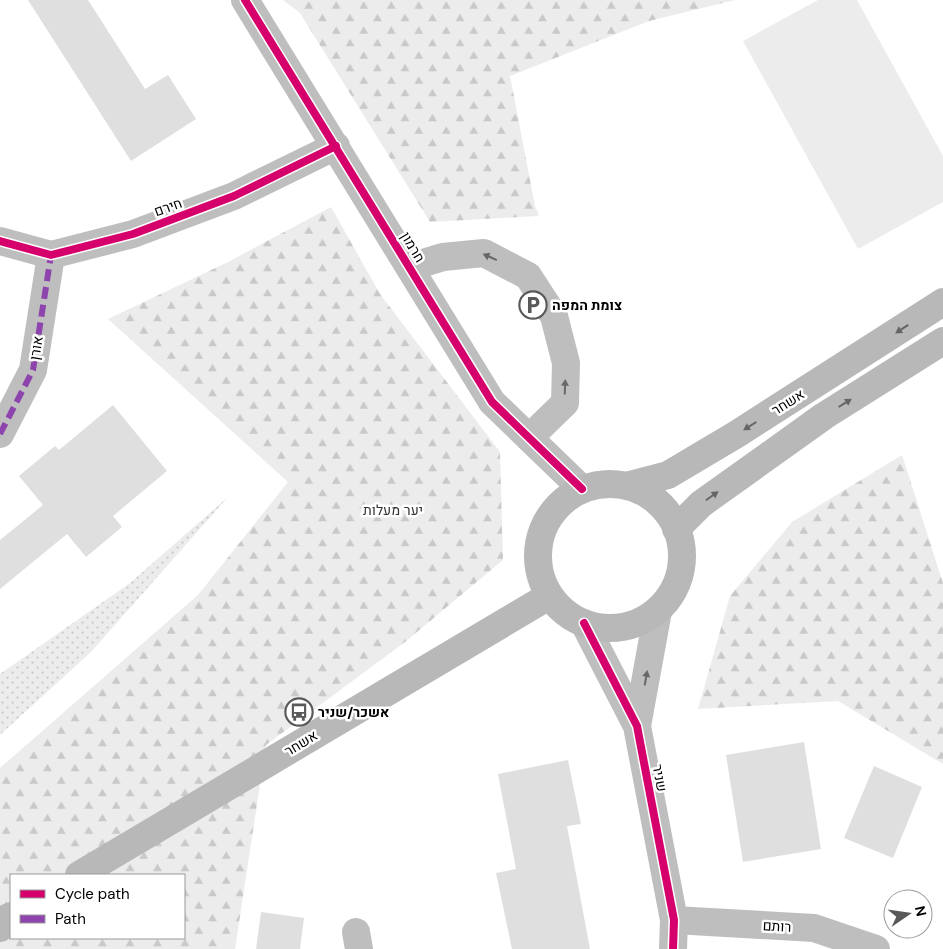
<svg xmlns="http://www.w3.org/2000/svg" width="943" height="949" font-family="'DM Sans',Heebo,sans-serif">
<style>
.grass{fill:url(#grass-dots)}
.forest{fill:url(#forest-firs);fill-rule:evenodd}
.garden{fill:#ececec}
.building{fill:#dfdfdf}
.lines{fill:none;stroke-linecap:round;stroke-linejoin:round}
.minor{stroke:#bebebe;stroke-width:28}
.tertiary{stroke:#bebebe;stroke-width:28}
.secondary{stroke:#b8b8b8;stroke-width:28}
.quiet{stroke:#8e44ad;stroke-width:6;stroke-dasharray:12 6;stroke-linecap:butt}
.cycleway-casing{stroke:#fff;stroke-width:11}
.cycleway{stroke:#d6006c;stroke-width:8}
.oneway{fill:#686868}
.oneway2{fill:#656565}
.labels{text-anchor:middle;stroke-width:5;stroke-linejoin:round;paint-order:stroke}
.street-label{font-size:14px;fill:#000;stroke:#fff}
.poi-label{font-size:14px;font-weight:bold;fill:#000;stroke:#fff;text-anchor:start}
.park-label{font-size:14px;fill:#333;stroke:#fff}
</style>
<defs>
<pattern id="grass-dots" width="8" height="8" patternUnits="userSpaceOnUse" patternTransform="scale(1.25)"><rect width="8" height="8" fill="#ececec"/><path d="M2 2h.1M6 6h.1" fill="none" stroke="#c9c9c9" stroke-width="1.8" stroke-linecap="round"/></pattern>
<pattern id="forest-firs" width="22" height="20" patternUnits="userSpaceOnUse" patternTransform="scale(1.25)"><rect width="22" height="20" fill="#ececec"/><path d="M5 1l3.5 6h-7zM16 11l3.5 6h-7z" fill="#c9c9c9"/></pattern>
</defs>
<rect width="100%" height="100%" fill="#fff"/>
<path class="grass" d="M 228,497 L 91,652 L 0,735 L 0,674 L 130,583 Z"/>
<path class="forest" d="M 283,0 L 735,0 L 649,21 L 510,76 L 535,206 L 539,215 L 537,216 L 430,222 L 300,13 Z
M 331,207 L 380,294 L 500,452 L 503,560 L 405,642 L 266,745 L 235,949 L 0,949 L 0,768 L 198,595 L 288,482 L 108,319 L 228,262 ZM 11,875 L 184,875 L 184,938 L 11,938 Z
M 902,455 L 943,583 L 943,764 L 838,701 L 698,709 L 730,596 L 792,522 Z"/>
<path class="garden" d="M 818,0 L 857,0 L 943,156 L 943,202 L 858,249 L 743,41 Z"/>
<path class="building" d="M 28,0 L 88,0 L 145,89 L 168,75 L 196,119 L 131,161 Z
M 113,405 L 167,471 L 113,516 L 122,527 L 86,557 L 67,534 L 0,589 L 0,540 L 43,505 L 19,476 L 55,446 L 59,450 Z
M 804,742 L 821,849 L 743,862 L 726,755 Z
M 568,760 L 581,824 L 567,826 L 590,949 L 512,949 L 496,873 L 516,869 L 498,774 Z
M 874,766 L 922,787 L 893,858 L 844,838 Z
M 261,912 L 304,918 L 300,949 L 256,949 Z"/>
<g class="lines">
<path class="minor" d="M 245,0 L 492,402 L 582,489
M 0,241 L 51,255 L 133,234 L 234,196 L 336,146
M 410,267 L 443,257 L 484,253 L 528,276 L 554,316 L 566,363 L 565,403 L 529,438
M 0,434 L 33,370 L 51,255
M 674,920 L 814,928 L 876,949
M 356,932 L 359,949"/>
<path class="tertiary" d="M 584,623 L 637,726 L 674,920 L 673,949
M 637,726 L 658,611"/>
<path class="secondary" d="M538 556a72 72 0 1 1 144 0a72 72 0 1 1-144 0Z
M 626,486 L 668,475 L 737,434 L 943,302
M 676,529 L 701,504 L 824,416 L 943,341
M 79,875 L 549,596
M 0,928 L 7,918 L 11,916"/>
<path class="quiet" d="M 0,434 L 33,370 L 51,255"/>
<g class="cycleway-casing">
<path id="cycleway" d="M 245,0 L 492,402 L 582,489
M 0,241 L 51,255 L 133,234 L 234,196 L 336,146
M 584,623 L 637,726 L 674,920 L 673,949"/>
</g>
<use href="#cycleway" class="cycleway"/>
</g>
<defs><path id="oneway-solid" d="M-6-.8H1V-3.2L6.5 0L1 3.2V.8H-6Z" transform="scale(1.25)"/></defs>
<g class="oneway">
<use href="#oneway-solid" transform="translate(490 257) rotate(-156)"/>
<use href="#oneway-solid" transform="translate(565 387) rotate(-88)"/>
<use href="#oneway-solid" transform="translate(646 678) rotate(-80)"/>
</g>
<g class="oneway2">
<use href="#oneway-solid" transform="translate(902 329) rotate(147)"/>
<use href="#oneway-solid" transform="translate(845 403) rotate(-32)"/>
<use href="#oneway-solid" transform="translate(750 426) rotate(148)"/>
<use href="#oneway-solid" transform="translate(712 496) rotate(-35)"/>
</g>
<defs>
<g id="parking-ring" transform="scale(1.4375)"><circle r="9.5" fill="#fff" stroke="#595959" stroke-width="1.5"/><path d="M-3.5-5.5H1a3.5 3.5 0 0 1 0 7H-1V5.5H-3.5ZM-1-3.4V-.6H.8a1.4 1.4 0 0 0 0-2.8Z" fill="#595959"/></g>
<g id="bus-ring" transform="scale(1.4375)"><circle r="9.5" fill="#fff" stroke="#595959" stroke-width="1.5"/><path d="M-5-6H5V4H4V6H2V4H-2V6H-4V4H-5ZM-3.5-4V0h7V-4ZM-3.5 1.2v1.5H-2V1.2ZM2 1.2v1.5H3.5V1.2Z" fill="#595959"/></g>
</defs>
<g fill-rule="evenodd">
<use href="#parking-ring" x="533" y="305"/>
<use href="#bus-ring" x="299" y="712"/>
</g>
<g class="labels">
<g class="street-label">
<text transform="translate(168 207) rotate(-20)" y="5">חירם</text>
<text transform="translate(413 247) rotate(59)" y="5">חרמון</text>
<text transform="translate(36 348) rotate(-81)" y="5">אורן</text>
<text transform="translate(788 402) rotate(-32)" y="5">אשחר</text>
<text transform="translate(301 743) rotate(-31)" y="5">אשחר</text>
<text transform="translate(660 778) rotate(79)" y="5">שניר</text>
<text transform="translate(777 926) rotate(3)" y="5">רותם</text>
</g>
<g class="poi-label">
<text x="552" y="310">צומת המפה</text>
<text x="318" y="717">אשכר/שניר</text>
</g>
<g class="park-label">
<text x="393" y="515">יער מעלות</text>
</g>
</g>
<rect x="10" y="874" width="175" height="65" fill="#ffffff" stroke="#999999"/>
<rect x="20" y="890" width="25" height="8" fill="#d6006c" stroke="#999999"/>
<text x="55" y="899" font-size="15" fill="#000000">Cycle path</text>
<rect x="20" y="915" width="25" height="8" fill="#8e44ad" stroke="#999999"/>
<text x="55" y="924" font-size="15" fill="#000000">Path</text>
<g transform="translate(908 914) rotate(77)"><circle r="24" fill="#ffffff" stroke="#999999"/>
<path d="M0-4L9 19L0 12L-9 19Z" fill="#595959"/>
<text y="-8" font-size="14" font-weight="bold" text-anchor="middle" fill="#000000">N</text>
</g>
</svg>
